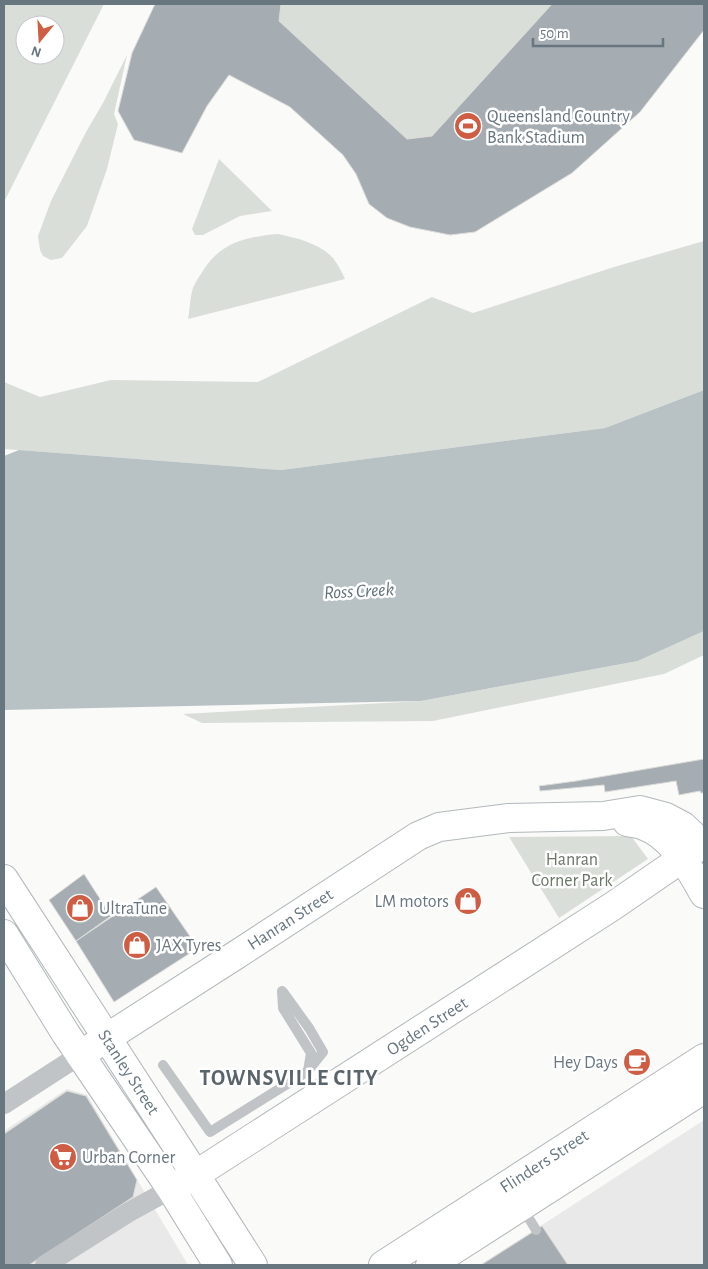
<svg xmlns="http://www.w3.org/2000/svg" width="708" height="1269" font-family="'Alegreya Sans',sans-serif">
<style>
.built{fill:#e8e9e8}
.green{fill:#daded8;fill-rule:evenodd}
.water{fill:#b8c2c5}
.building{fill:#a6adb2;stroke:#dcdcda}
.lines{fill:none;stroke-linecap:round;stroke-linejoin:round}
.secondary-casing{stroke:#b2b8bc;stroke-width:30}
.service{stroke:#c0c4c7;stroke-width:10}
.minor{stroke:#c0c4c7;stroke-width:20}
.secondary{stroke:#fff;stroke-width:28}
.labels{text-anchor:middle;stroke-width:5;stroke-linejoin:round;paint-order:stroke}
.poi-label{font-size:18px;fill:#68767f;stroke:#fff;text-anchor:start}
.park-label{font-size:18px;fill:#6a7866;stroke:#fff}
.street-label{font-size:18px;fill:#68767f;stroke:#fff}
.water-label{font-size:19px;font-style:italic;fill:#637478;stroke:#fff}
.district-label{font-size:22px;font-weight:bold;letter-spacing:1px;fill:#5a646b;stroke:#fff}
</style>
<rect width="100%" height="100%" fill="#fafaf8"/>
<path class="built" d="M 67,1089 L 87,1095 L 188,1265 L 4,1265 L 4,1131 Z
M 704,1120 L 704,1265 L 480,1265 Z"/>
<path class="green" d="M 4,4 L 104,4 L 4,202 ZM 25,25 L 55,25 L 55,55 L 25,55 Z
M 155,4 L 704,4 L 704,30 L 640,112 L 572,173 L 475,232 L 428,231 L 410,227 L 387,218 L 369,204 L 356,174 L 343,155 L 290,107 L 229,75 L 207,106 L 182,153 L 134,140 L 118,111 L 132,53 Z
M 127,55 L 114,114 L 118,124 L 107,169 L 87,226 L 62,258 L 51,260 L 43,256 L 40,250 L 38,236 L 51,201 L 86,132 L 103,103 Z
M 219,159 L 272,211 L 240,216 L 203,235 L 195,235 L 192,229 Z
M 278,234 C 297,238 319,243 333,258 C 338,264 342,273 345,279 L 188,319 C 190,309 190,297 193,288 C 195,283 198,278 201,274 C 219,243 244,237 278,234 Z
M 704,241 L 704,390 L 605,428 L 281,470 L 4,449 L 4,382 L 40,397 L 111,380 L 258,382 L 432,297 L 473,313 L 614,267 Z
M 704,631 L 704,655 L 664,674 L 433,721 L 202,723 L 183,714 L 421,701 L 638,661 Z
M 631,836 L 648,859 L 559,918 L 509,837 Z"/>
<path class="water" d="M 704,390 L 704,631 L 638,661 L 421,701 L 4,710 L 4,456 L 19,450 L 281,470 L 605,428 Z"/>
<path class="building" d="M 155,4 L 281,4 L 279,21 L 407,139 L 432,136 L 552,4 L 704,4 L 704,30 L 640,112 L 572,173 L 475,232 L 450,235 L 410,227 L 387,218 L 369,204 L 356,174 L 343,155 L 290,107 L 229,75 L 207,106 L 182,153 L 134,140 L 118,111 L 132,53 Z
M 704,759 L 704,793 L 701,793 L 700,791 L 679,795 L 676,781 L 605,792 L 604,785 L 540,791 L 539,786 L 576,781 Z
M 84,874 L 111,916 L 76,941 L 49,900 Z
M 156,887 L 198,948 L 114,1002 L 76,941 Z
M 67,1091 L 86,1096 L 137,1180 L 133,1197 L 29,1265 L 4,1265 L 4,1134 Z
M 542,1226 L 568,1265 L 481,1265 L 536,1230 Z"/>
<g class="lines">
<g class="secondary-casing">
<path id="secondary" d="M 627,822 C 632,823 637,823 642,825 C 673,836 689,868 704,894
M 4,879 L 184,1157 L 253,1265
M 4,934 L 66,1034 L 171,1189 L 218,1265
M 80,1055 L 236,955 L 418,836 L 439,827 L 509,818 L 603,816 L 640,810 L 666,817 L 683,826 L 704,846
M 171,1189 L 195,1175 L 613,906 L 703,844
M 383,1265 L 704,1058
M 430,1265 L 704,1089"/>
</g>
<path class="service" d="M 283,992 L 309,1028 L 323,1052 L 310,1068
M 163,1065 L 210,1132 L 308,1071 L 311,1053 L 283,1008 L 282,991
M 522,1207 L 536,1230"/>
<path class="minor" d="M 4,1104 L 80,1055
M 45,1265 L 129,1212 L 171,1189"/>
<use href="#secondary" class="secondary"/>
</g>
<defs>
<g id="stadium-disc" transform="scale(1.4375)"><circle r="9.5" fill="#cf5d43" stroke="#fff"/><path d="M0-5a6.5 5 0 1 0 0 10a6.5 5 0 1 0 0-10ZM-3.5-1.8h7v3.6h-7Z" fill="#fff"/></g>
<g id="shop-disc" transform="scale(1.4375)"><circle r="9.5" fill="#cf5d43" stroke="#fff"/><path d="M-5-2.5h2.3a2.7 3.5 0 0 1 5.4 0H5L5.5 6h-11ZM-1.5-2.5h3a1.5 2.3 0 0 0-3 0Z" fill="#fff"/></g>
<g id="cafe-disc" transform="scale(1.4375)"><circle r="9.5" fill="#cf5d43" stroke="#fff"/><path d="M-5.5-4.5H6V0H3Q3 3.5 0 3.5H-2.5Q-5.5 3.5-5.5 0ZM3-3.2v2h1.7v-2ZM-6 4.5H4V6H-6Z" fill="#fff"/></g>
<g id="supermarket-disc" transform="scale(1.4375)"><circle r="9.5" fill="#cf5d43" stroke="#fff"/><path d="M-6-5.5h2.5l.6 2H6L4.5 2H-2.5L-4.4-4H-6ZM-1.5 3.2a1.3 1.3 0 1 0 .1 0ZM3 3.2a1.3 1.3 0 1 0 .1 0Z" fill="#fff"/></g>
</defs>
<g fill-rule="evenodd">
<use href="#stadium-disc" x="468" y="126"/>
<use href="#shop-disc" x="468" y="901"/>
<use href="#shop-disc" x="80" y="908"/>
<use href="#shop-disc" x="137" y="945"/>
<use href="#cafe-disc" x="637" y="1062"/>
<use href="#supermarket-disc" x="63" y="1157"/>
</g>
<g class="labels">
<g class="poi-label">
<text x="487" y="122">Queensland Country<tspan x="487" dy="21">Bank Stadium</tspan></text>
<text x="449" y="907" text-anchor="end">LM motors</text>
<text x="99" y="914">UltraTune</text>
<text x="156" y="951">JAX Tyres</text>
<text x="618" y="1068" text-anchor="end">Hey Days</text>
<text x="82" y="1163">Urban Corner</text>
</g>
<g class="park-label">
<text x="572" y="865">Hanran<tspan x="572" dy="21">Corner Park</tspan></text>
</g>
<g class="street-label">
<text transform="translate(290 919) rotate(-33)" y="6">Hanran Street</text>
<text transform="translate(427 1026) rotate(-33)" y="6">Ogden Street</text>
<text transform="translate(129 1072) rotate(57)" y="6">Stanley Street</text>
<text transform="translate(544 1161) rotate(-33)" y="6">Flinders Street</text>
</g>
<g class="water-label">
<text transform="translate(359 590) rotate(-3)" y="7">Ross Creek</text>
</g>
<g class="district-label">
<text x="289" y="1085">TOWNSVILLE CITY</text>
</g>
</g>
<rect width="708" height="1269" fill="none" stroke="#68767f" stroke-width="10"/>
<g transform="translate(40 40) rotate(198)"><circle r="24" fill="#ffffff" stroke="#c3c8cc"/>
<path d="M0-4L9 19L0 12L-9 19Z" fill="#cf5d43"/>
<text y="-8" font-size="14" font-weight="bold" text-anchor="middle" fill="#68767f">N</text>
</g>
<path d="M533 38v8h130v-8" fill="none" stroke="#68767f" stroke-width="2.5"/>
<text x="540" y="38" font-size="15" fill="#68767f" stroke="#ffffff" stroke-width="4" paint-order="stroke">50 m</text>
</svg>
